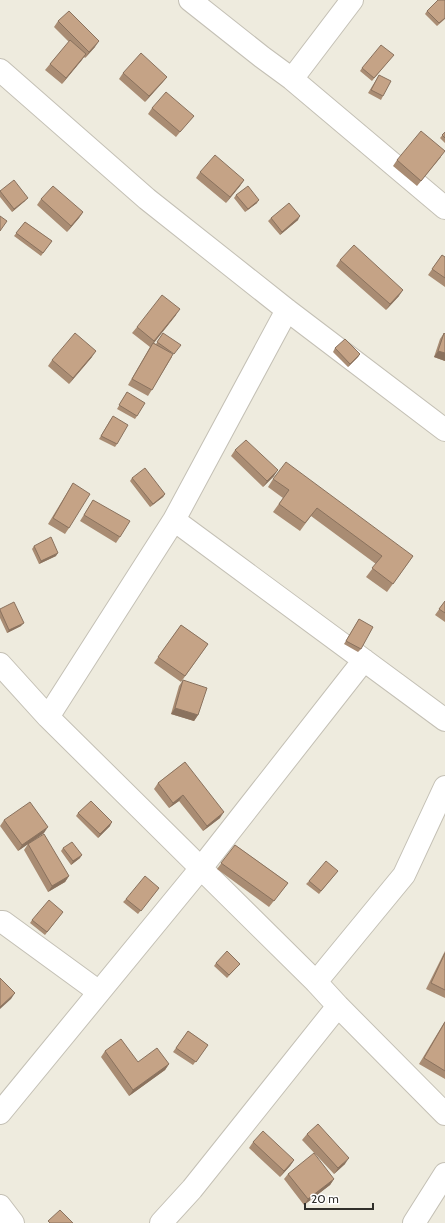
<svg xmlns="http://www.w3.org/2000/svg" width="445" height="1223" font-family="Cabin,sans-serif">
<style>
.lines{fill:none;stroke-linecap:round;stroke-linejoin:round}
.minor-casing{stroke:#c4c0b5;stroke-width:24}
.minor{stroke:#fff;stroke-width:22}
.wall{fill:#a98c73}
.shaded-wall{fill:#8a725e}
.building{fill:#c5a386;stroke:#8a725e}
</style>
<rect width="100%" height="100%" fill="#eeebde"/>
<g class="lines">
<g class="minor-casing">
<path id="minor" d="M 190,0 L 262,57 L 292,79 L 445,208
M 0,70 L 147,199 L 287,310 L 445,430
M 292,79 L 352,0
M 174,520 L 445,720
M 0,664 L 48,717 L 316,982 L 338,1006 L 445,1114
M 48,717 L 174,520 L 287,310
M 0,922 L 3,922 L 99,992
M 316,982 L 404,875 L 445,787
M 0,1113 L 201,868 L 364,660
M 0,1206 L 13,1223
M 161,1223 L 192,1189 L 338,1006
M 414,1223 L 445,1174"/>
</g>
<use href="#minor" class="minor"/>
</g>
<path class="wall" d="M 427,11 L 445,19 L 437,26 L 425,14 Z
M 58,21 L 95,47 L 85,58 L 84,57 L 62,84 L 45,70 L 50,64 L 69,42 L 54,27 Z
M 391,58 L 372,81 L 360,71 L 362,68 Z
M 123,73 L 167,77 L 162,83 L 145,102 L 119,79 Z
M 379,75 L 383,96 L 381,100 L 368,93 Z
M 152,108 L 194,116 L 189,121 L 176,137 L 148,114 Z
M 445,132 L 445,143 L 440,138 Z
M 441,157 L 417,186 L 393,166 L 397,160 Z
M 200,172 L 244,180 L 240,186 L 226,203 L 196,178 Z
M 0,191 L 25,201 L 12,212 L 0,197 Z
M 236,195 L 257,203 L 245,212 L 234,198 Z
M 41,199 L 83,212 L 79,218 L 67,232 L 37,205 Z
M 271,218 L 298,220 L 280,235 L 268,221 Z
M 25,222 L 52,241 L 41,256 L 14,236 Z
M 442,255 L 445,257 L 445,287 L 428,275 Z
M 340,260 L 399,296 L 386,310 L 336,266 Z
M 176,315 L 154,343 L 156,344 L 163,333 L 172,357 L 148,396 L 128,385 L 150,347 L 132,333 L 137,327 Z
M 444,333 L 445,361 L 434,357 L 440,339 Z
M 335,348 L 360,354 L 358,357 L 348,367 L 333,352 Z
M 92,357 L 69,384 L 48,366 L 52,360 Z
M 127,392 L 137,416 L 135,419 L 117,409 Z
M 111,419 L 117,444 L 115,447 L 99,439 Z
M 235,450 L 274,476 L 263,487 L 231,456 Z
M 132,478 L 165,494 L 163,497 L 150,507 L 130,481 Z
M 273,479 L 413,556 L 387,592 L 366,577 L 376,564 L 311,516 L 300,531 L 273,512 L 283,498 L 268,487 Z
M 73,483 L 69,528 L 65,534 L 48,524 Z
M 93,500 L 120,537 L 116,543 L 80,521 Z
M 34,546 L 56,556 L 39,564 L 32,549 Z
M 445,601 L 445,622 L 435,615 Z
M 0,609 L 21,626 L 7,633 L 0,618 Z
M 359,619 L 361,649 L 358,652 L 344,644 Z
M 181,625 L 208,644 L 181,682 L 154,663 Z
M 183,680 L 198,715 L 194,721 L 171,714 L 179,686 Z
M 185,762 L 220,818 L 203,831 L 179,801 L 169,808 L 154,789 L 158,783 Z
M 78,813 L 110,826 L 98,838 L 76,816 Z
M 4,820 L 44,833 L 29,844 L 69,876 L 65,882 L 48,892 L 24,850 L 28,844 L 18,851 L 0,826 Z
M 235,845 L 288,883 L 269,907 L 217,869 Z
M 63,848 L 80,858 L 71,865 L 61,851 Z
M 338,871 L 319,894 L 306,884 L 309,881 Z
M 159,888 L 138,914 L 123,902 L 126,899 Z
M 63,912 L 45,935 L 30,923 L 32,920 Z
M 445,951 L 445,998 L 426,989 Z
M 216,963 L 240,964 L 227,978 L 214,966 Z
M 445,1021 L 445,1079 L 419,1064 Z
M 188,1031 L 208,1045 L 193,1065 L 173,1052 Z
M 105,1051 L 138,1062 L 169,1064 L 165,1070 L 129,1096 L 101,1057 Z
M 307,1134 L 345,1164 L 334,1174 L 302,1140 Z
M 253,1142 L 294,1160 L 290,1166 L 280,1177 L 249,1148 Z
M 288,1174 L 334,1179 L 330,1185 L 304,1205 L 284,1179 Z"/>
<path class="shaded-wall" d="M 99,41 L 95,47 L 85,58 L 89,52 Z
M 86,54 L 82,60 L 62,84 L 66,78 Z
M 167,77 L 162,83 L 145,102 L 149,96 Z
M 244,180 L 240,186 L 226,203 L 230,197 Z
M 28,198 L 25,201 L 12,212 L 14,209 Z
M 259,200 L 257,203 L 245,212 L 248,209 Z
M 83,212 L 79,218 L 67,232 L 71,226 Z
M 300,216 L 298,220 L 280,235 L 282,232 Z
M 403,290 L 399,296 L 386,310 L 390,304 Z
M 180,309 L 176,315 L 152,345 L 154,341 Z
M 96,351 L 92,357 L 69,384 L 73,378 Z
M 438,351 L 445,353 L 445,361 L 434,357 Z
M 360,354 L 358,357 L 348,367 L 350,364 Z
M 278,470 L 274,476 L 263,487 L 267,481 Z
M 165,494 L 163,497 L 150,507 L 153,504 Z
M 58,553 L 56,556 L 39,564 L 41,561 Z
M 24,623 L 21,626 L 7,633 L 9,630 Z
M 175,708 L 198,715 L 194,721 L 171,714 Z
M 183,795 L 179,801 L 169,808 L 173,803 Z
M 224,812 L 220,818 L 203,831 L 207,826 Z
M 112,822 L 110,826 L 98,838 L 100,834 Z
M 48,827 L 44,833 L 18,851 L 22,845 Z
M 82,855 L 80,858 L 71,865 L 73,861 Z
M 69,876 L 65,882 L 48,892 L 52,886 Z
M 15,993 L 11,999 L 0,1009 L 0,1007 Z
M 169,1064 L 165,1070 L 129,1096 L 133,1090 Z
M 349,1158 L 345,1164 L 334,1174 L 338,1168 Z
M 294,1160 L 290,1166 L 280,1177 L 284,1171 Z
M 334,1179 L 330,1185 L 304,1205 L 308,1199 Z"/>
<path class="building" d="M 438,0 L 445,0 L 445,18 L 439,23 L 427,11 Z
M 69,11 L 99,41 L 89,52 L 58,21 Z
M 70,40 L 86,54 L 66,78 L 50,64 Z
M 381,45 L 394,55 L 374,78 L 362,68 Z
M 141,53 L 167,77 L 149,96 L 123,73 Z
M 379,75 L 391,81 L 383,96 L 371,90 Z
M 166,92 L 194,116 L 180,132 L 152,108 Z
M 421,131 L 445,151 L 421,181 L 397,160 Z
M 445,132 L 445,138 L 442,135 Z
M 215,155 L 244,180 L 230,197 L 200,172 Z
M 14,180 L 28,198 L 14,209 L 0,191 Z
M 53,186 L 83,212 L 71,226 L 41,199 Z
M 248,186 L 259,200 L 248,209 L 236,195 Z
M 289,203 L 300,216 L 282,232 L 271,218 Z
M 0,216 L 7,221 L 0,231 Z
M 25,222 L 52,241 L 43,253 L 16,233 Z
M 354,245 L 403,290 L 390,304 L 340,260 Z
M 442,255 L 445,257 L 445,278 L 432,269 Z
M 162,295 L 180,309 L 154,341 L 137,327 Z
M 75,333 L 96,351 L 73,378 L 52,360 Z
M 163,333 L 181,345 L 174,354 L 157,342 Z
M 444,333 L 445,334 L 445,353 L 438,351 Z
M 345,339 L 360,354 L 350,364 L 335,348 Z
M 153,343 L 173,354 L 152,390 L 132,379 Z
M 127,392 L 145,403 L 137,416 L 119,405 Z
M 113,416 L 128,425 L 117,444 L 101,436 Z
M 246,440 L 278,470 L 267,481 L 235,450 Z
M 286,462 L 413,556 L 393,584 L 372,568 L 382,556 L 317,508 L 305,523 L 279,504 L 289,490 L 273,479 Z
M 145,468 L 165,494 L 153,504 L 132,478 Z
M 73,483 L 90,494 L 69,528 L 53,518 Z
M 93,500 L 130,521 L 120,537 L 84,515 Z
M 51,537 L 58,553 L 41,561 L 34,546 Z
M 445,601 L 445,613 L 439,609 Z
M 14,602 L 24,623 L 9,630 L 0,610 L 0,609 Z
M 359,619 L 373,627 L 361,649 L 346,641 Z
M 181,625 L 208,644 L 185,676 L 158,657 Z
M 183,680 L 207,688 L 198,715 L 175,708 Z
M 185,762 L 224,812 L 207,826 L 183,795 L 173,803 L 158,783 Z
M 91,801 L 112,822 L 100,834 L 78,813 Z
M 30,802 L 48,827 L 22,845 L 4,820 Z
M 44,834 L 69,876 L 52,886 L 28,844 Z
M 72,842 L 82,855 L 73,861 L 63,848 Z
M 235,845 L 288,883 L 274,901 L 221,863 Z
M 326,861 L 338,871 L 321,891 L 309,881 Z
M 145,876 L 159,888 L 141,911 L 126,899 Z
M 49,900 L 63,912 L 47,932 L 32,920 Z
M 227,951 L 240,964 L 229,975 L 216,963 Z
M 445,953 L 445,990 L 431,983 Z
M 0,978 L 15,993 L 0,1007 Z
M 445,1022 L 445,1071 L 424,1058 Z
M 188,1031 L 208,1045 L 196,1062 L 176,1048 Z
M 121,1039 L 138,1062 L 157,1048 L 169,1064 L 133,1090 L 105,1051 Z
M 318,1124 L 349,1158 L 338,1168 L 307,1134 Z
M 263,1131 L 294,1160 L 284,1171 L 253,1142 Z
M 314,1153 L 334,1179 L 308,1199 L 288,1174 Z
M 60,1210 L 73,1223 L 50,1223 L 48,1221 Z"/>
<path d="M305 1203v6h68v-6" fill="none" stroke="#302f2b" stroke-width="2"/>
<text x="311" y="1203" font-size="12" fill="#302f2b" stroke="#ffffff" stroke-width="3" paint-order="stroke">20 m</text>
</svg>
